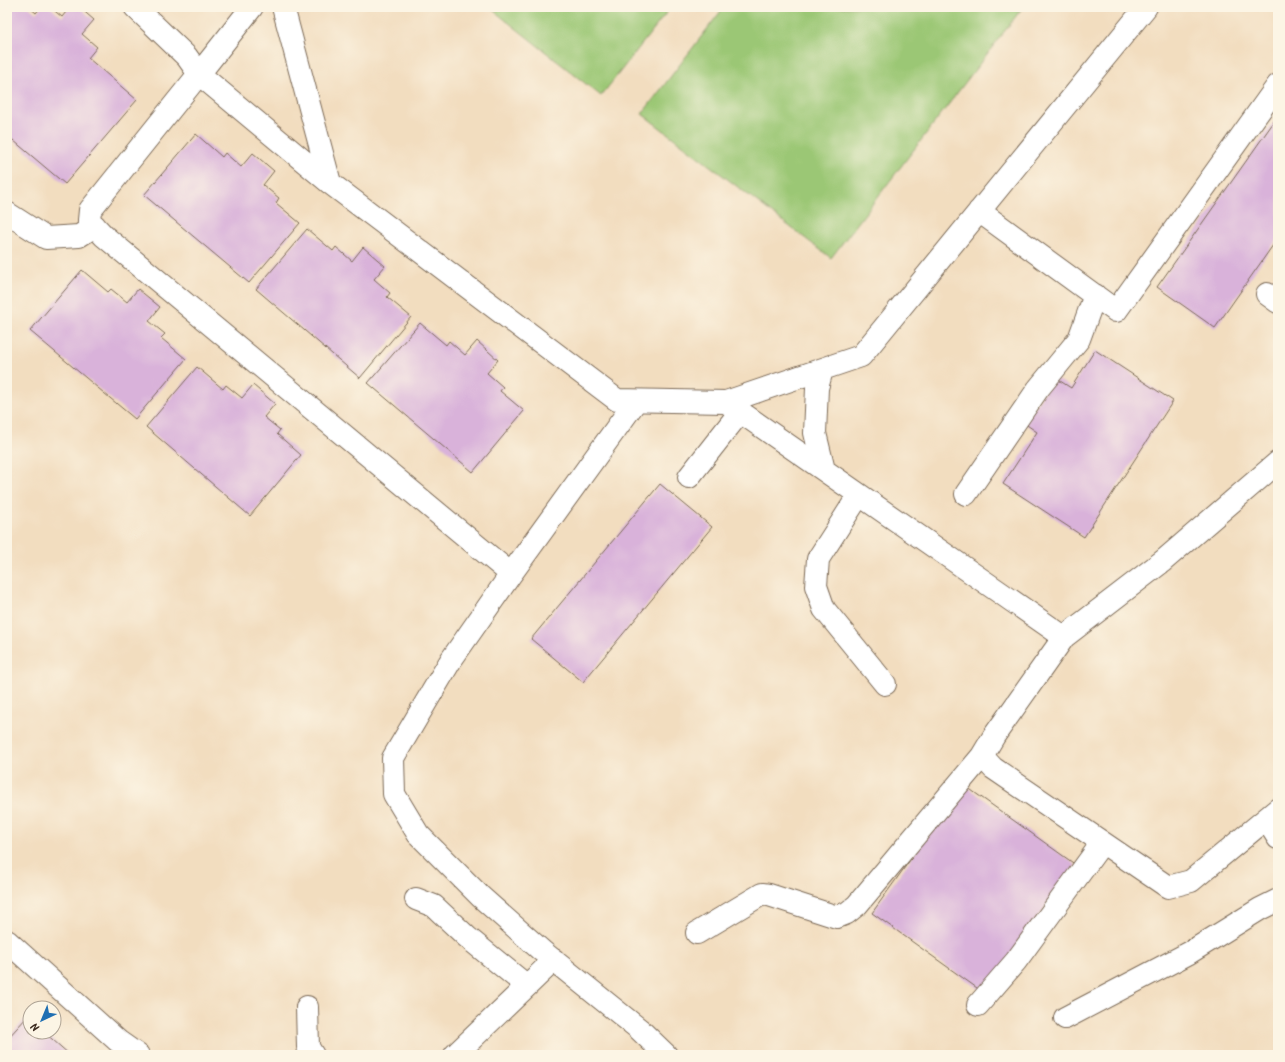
<svg xmlns="http://www.w3.org/2000/svg" width="1285" height="1062" font-family="Kalam,sans-serif">
<style>
.green{fill:#9bc774;stroke:#6b7849}
.building{fill:#d9b2da}
.lines{fill:none;stroke-linecap:round;stroke-linejoin:round}
.minor-casing{stroke:#7b6956;stroke-width:24}
.major-casing{stroke:#7b6956;stroke-width:24}
.minor{stroke:#fff;stroke-width:22}
.major{stroke:#fff;stroke-width:22}
</style>
<rect width="100%" height="100%" fill="#fcf5e5"/>
<filter id="ink" filterUnits="userSpaceOnUse"><feTurbulence type="fractalNoise" baseFrequency=".025" numOctaves="2"/><feDisplacementMap in="SourceGraphic" scale="8" xChannelSelector="R" yChannelSelector="G"/><feConvolveMatrix kernelMatrix="1 2 1 2 8 2 1 2 1" color-interpolation-filters="sRGB"/></filter>
<filter id="wash" filterUnits="userSpaceOnUse"><feTurbulence type="fractalNoise" baseFrequency=".012" numOctaves="4" result="noise"/><feDisplacementMap in="SourceGraphic" scale="16" xChannelSelector="R" yChannelSelector="G"/><feGaussianBlur stdDeviation="0.9" result="paint"/><feColorMatrix in="noise" values="0 0 0 0 0 0 0 0 0 0 0 0 0 0 0 0 0 1.4 0 .05"/><feComposite in="paint" operator="in"/></filter>
<g filter="url(#wash)">
<rect width="100%" height="100%" fill="#f2ddbf"/>
<path class="green" d="M 489,7 L 671,7 L 601,96 Z
M 724,7 L 1023,7 L 831,258 L 642,114 Z"/>
<g id="blocks">
<path class="building" d="M 7,7 L 29,7 L 36,13 L 41,7 L 50,7 L 62,17 L 70,7 L 79,7 L 94,20 L 82,34 L 97,47 L 88,58 L 137,100 L 65,184 L 7,135 Z
M 1278,116 L 1278,238 L 1215,328 L 1157,287 Z
M 196,134 L 222,157 L 225,153 L 241,167 L 253,153 L 274,171 L 263,185 L 279,198 L 276,203 L 300,223 L 249,283 L 144,195 Z
M 307,229 L 333,251 L 336,247 L 352,261 L 363,247 L 385,266 L 374,279 L 390,293 L 387,297 L 411,317 L 360,378 L 256,289 Z
M 82,270 L 108,292 L 111,289 L 127,302 L 138,289 L 160,307 L 149,321 L 165,334 L 161,338 L 186,359 L 135,419 L 30,331 Z
M 420,323 L 446,345 L 449,341 L 465,355 L 477,341 L 498,360 L 487,373 L 503,387 L 500,391 L 524,411 L 473,472 L 368,383 Z
M 1095,350 L 1173,401 L 1084,537 L 1003,484 L 1037,432 L 1024,423 L 1054,377 L 1071,388 Z
M 197,367 L 223,389 L 226,385 L 242,398 L 253,385 L 275,404 L 264,417 L 280,430 L 277,434 L 301,455 L 250,516 L 146,427 Z
M 660,484 L 712,527 L 583,682 L 531,639 Z
M 964,785 L 1076,865 L 984,993 L 872,913 Z
M 27,1017 L 30,1020 L 30,1032 L 44,1032 L 70,1055 L 13,1055 L 7,1049 L 7,1039 Z"/>
</g>
</g>
<g filter="url(#ink)">
<use href="#blocks" fill-opacity="0" stroke="#7b6956" stroke-width="1"/>
<g class="lines">
<g class="minor-casing">
<path id="minor" d="M 135,7 L 187,57 L 199,74 L 252,7
M 283,7 L 330,183 L 617,400 L 726,402 L 861,356 L 1146,7
M 330,183 L 199,74 L 90,210 L 89,220 L 104,236 L 511,574 L 636,401
M 979,211 L 1116,311 L 1278,85
M 7,213 L 46,238 L 79,236 L 95,226
M 1267,294 L 1278,302
M 822,370 L 817,388 L 815,433 L 824,470
M 726,402 L 1064,637 L 994,736 L 982,756 L 993,768 L 1168,887 L 1191,881 L 1278,809
M 689,477 L 740,412
M 966,494 L 1038,389 L 1079,339 L 1095,295
M 859,495 L 818,559 L 816,586 L 824,609 L 885,684
M 511,574 L 451,660 L 393,758 L 394,794 L 418,834 L 481,897 L 542,951 L 639,1029 L 666,1055
M 1064,637 L 1163,561 L 1278,462
M 1266,819 L 1278,838
M 416,899 L 434,906 L 467,937 L 527,986
M 697,933 L 762,894 L 769,895 L 837,917 L 847,913 L 857,905 L 982,756
M 978,1005 L 1016,961 L 1102,843
M 307,1007 L 308,1047 L 313,1055
M 1065,1018 L 1189,953 L 1260,909 L 1278,900
M 455,1055 L 554,960"/>
</g>
<g class="major-casing">
<path id="major" d="M 7,941 L 118,1041 L 138,1055"/>
</g>
<use href="#minor" class="minor"/>
<use href="#major" class="major"/>
</g>
</g>
<rect width="1285" height="1062" fill="none" stroke="#fcf5e5" stroke-width="24"/>
<g transform="translate(42 1020) rotate(224)"><circle r="19" fill="#fcf5e5" stroke="#afa495"/>
<path d="M0-3L7 15L0 10L-7 15Z" fill="#1f6fb2"/>
<text y="-6" font-size="11" font-weight="bold" text-anchor="middle" fill="#3b2a1e">N</text>
</g>
</svg>
